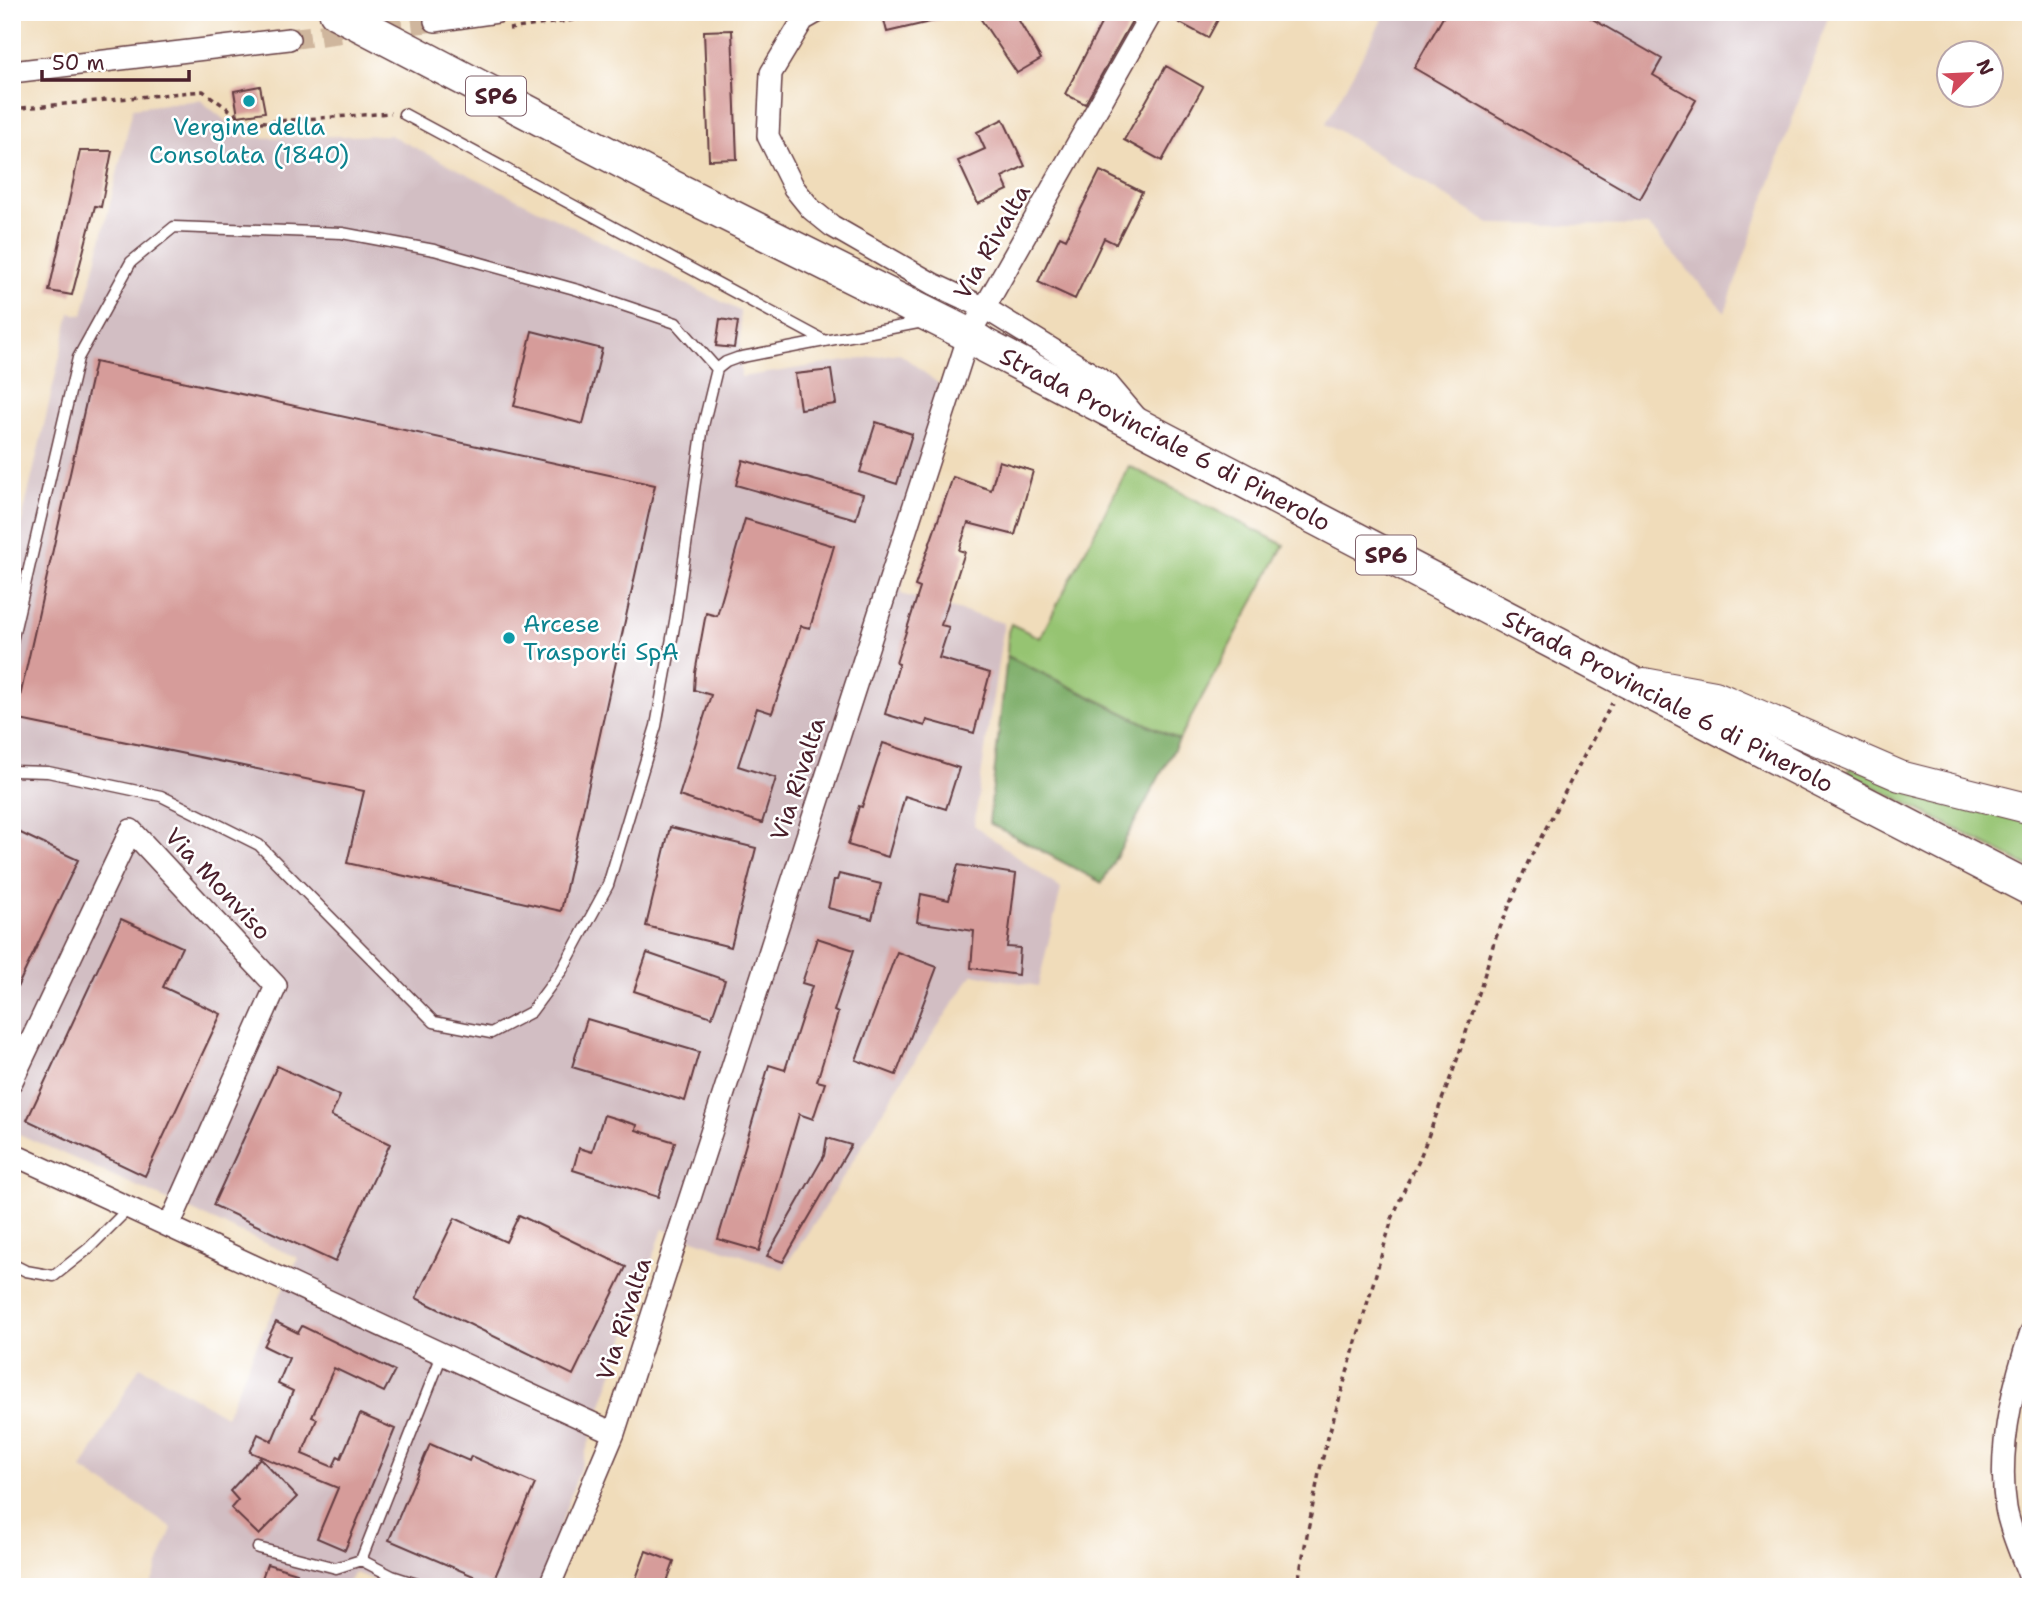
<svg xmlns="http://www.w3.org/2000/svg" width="2043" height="1599" font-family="'Shantell Sans',sans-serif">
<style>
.industrial{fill:#d2bec3}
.green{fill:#96c472;stroke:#70724e;stroke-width:2}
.forest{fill:#78aa64;stroke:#616448;stroke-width:2}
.building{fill:#d69c9a}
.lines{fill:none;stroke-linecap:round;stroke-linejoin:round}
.minor-tunnel{stroke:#cfb69d;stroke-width:21;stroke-dasharray:21 10;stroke-linecap:butt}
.service-casing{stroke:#633b40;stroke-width:13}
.minor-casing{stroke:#633b40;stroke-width:24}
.secondary-casing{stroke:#633b40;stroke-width:32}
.primary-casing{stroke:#633b40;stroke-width:36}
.path{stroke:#633b40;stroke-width:3.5;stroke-dasharray:5 5;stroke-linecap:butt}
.service{stroke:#fff;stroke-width:10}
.minor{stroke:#fff;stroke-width:21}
.secondary{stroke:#fff;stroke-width:30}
.primary{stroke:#fff;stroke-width:33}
.culture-dot{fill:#0f9aa8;stroke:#fff;stroke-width:2.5}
.labels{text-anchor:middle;stroke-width:5;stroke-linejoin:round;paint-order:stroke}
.shield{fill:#fff;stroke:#80626b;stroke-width:2}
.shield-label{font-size:23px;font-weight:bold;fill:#4a1f2b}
.culture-label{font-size:24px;fill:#0d838f;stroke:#fff}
.street-label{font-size:24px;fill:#4a1f2b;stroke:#fff}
</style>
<rect width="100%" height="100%" fill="#fff"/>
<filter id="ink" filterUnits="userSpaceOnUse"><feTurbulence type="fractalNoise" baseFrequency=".0143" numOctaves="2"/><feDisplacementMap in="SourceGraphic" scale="14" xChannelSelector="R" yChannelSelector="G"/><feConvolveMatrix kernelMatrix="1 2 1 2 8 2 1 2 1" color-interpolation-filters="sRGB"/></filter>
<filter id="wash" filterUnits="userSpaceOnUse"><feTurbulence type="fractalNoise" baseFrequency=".00686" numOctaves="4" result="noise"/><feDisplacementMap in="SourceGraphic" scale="28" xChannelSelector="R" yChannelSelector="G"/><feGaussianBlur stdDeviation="1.57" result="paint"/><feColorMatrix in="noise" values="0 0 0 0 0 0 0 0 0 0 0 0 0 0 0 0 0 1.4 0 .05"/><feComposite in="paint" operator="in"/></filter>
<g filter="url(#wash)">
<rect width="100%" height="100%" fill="#f0dcba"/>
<path class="industrial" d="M 1374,12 L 1830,12 L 1725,312 L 1649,226 L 1491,224 L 1326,123 L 1383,18 Z
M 200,100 L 247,138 L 390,135 L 740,311 L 741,377 L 899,353 L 939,384 L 901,594 L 1004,623 L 974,825 L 1061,889 L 1038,986 L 973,974 L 906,1074 L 821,1213 L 783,1269 L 663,1229 L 539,1587 L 394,1587 L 355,1573 L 344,1587 L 150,1587 L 172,1528 L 82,1469 L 140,1366 L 226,1416 L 257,1344 L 298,1258 L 12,1131 L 12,563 L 70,313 L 83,315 L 133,108 Z"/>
<path class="green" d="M 1129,466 L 1284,545 L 1179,740 L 1007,656 L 1008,632 L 1011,624 L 1040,638 Z
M 1849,767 L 2031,823 L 2031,868 L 1848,773 Z"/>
<path class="forest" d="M 1007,656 L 1179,740 L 1102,883 L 989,823 Z"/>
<g id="blocks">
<path class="building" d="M 882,12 L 943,12 L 943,19 L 887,32 Z
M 976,12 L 1014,12 L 1041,59 L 1017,73 Z
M 1107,12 L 1137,12 L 1085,104 L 1065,94 Z
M 1165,12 L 1222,12 L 1208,38 L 1165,15 Z
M 1446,12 L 1580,12 L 1662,59 L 1653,75 L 1696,100 L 1640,199 L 1414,68 Z
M 732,30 L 737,159 L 709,160 L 704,31 Z
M 1166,66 L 1203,87 L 1162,161 L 1124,140 Z
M 260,86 L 265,112 L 238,116 L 234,91 Z
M 1003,119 L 1025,166 L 1002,177 L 1008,190 L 978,204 L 958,161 L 985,149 L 977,132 Z
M 80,151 L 112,151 L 101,207 L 95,206 L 72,295 L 49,291 Z
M 1100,171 L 1142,192 L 1116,244 L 1104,238 L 1075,299 L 1038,282 L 1060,236 L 1066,239 Z
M 720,319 L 738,322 L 734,348 L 716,346 Z
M 532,331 L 602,349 L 583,424 L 514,406 Z
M 95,362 L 655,485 L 561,911 L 347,863 L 364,791 L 15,719 Z
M 831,370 L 836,404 L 800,409 L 795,374 Z
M 876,422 L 912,434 L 897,484 L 860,472 Z
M 743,460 L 863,494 L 856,519 L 736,485 Z
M 999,461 L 1033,471 L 1015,535 L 968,523 L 959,550 L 965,552 L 941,625 L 949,627 L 939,658 L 990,673 L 974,733 L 927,720 L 925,726 L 885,714 L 899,664 L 896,663 L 920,588 L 915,586 L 953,477 L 991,490 Z
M 745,519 L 834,546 L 810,628 L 801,626 L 772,713 L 757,708 L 738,766 L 776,778 L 762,823 L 679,796 L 711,695 L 694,690 L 695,673 L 706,613 L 717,616 Z
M 883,743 L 959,768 L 946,809 L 905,796 L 888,857 L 848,845 L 859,806 L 862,807 Z
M 670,827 L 756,848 L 731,947 L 646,926 Z
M 12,829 L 78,860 L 12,998 Z
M 958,865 L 1016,874 L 1007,947 L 1020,948 L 1018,975 L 971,968 L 974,931 L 917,922 L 921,894 L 949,900 Z
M 839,874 L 881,884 L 872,919 L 828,908 L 834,880 L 837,880 Z
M 121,919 L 182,947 L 163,987 L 221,1014 L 145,1176 L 27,1120 Z
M 817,938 L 854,950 L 834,1011 L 838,1013 L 817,1081 L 825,1083 L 813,1119 L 799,1114 L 759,1251 L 718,1239 L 769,1065 L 785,1070 L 812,986 L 802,983 Z
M 897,952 L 937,967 L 896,1075 L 856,1060 Z
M 647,953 L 725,980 L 712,1017 L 634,991 Z
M 587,1019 L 699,1052 L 685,1101 L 572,1067 Z
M 277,1066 L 340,1096 L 331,1116 L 390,1144 L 335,1262 L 213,1205 Z
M 604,1115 L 637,1125 L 636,1130 L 675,1142 L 658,1197 L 573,1170 L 579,1148 L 592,1152 Z
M 827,1138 L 851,1145 L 783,1262 L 767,1256 L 824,1156 Z
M 519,1215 L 626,1267 L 573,1375 L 416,1298 L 455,1218 L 506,1242 Z
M 276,1322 L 298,1333 L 302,1326 L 395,1371 L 384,1392 L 334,1368 L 312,1417 L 317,1419 L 302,1454 L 333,1467 L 338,1456 L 341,1458 L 360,1414 L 395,1429 L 345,1550 L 317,1538 L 338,1488 L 250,1452 L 258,1434 L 272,1441 L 293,1391 L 278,1384 L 289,1358 L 264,1346 Z
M 430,1444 L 469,1461 L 471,1456 L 535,1484 L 492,1584 L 389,1540 Z
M 260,1458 L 297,1497 L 259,1535 L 231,1508 L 238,1500 L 230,1491 Z
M 646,1551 L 674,1562 L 665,1587 L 633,1587 Z
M 267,1564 L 297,1573 L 293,1587 L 259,1587 Z"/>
</g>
</g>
<g filter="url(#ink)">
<use href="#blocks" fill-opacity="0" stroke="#633b40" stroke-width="2"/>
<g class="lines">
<path class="minor-tunnel" d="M 289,39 L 435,21"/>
<g class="service-casing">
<path id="service" d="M 404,114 L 823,340
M 12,641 L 78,358 L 131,262 L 174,227 L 342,233 L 434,250 L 578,290 L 676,323 L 717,369
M 12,771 L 48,772 L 161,796 L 259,845 L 434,1022 L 491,1033 L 531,1012 L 562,970 L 608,885 L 656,726 L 676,616 L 703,426 L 717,369 L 726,362 L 737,358 L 923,322
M 12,1264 L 26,1271 L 54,1276 L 88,1249 L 129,1208
M 258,1548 L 336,1568 L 361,1560 L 442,1355
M 361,1560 L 392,1576 L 426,1587"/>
</g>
<g class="minor-casing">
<path id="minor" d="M 817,12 L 803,20 L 771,73 L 768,136 L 794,188 L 811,209 L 832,226 L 933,284 L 985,308 L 1108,384 L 1136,417
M 435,21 L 497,12
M 12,72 L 289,39
M 12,1081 L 131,830 L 276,986 L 169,1226
M 12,1154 C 214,1246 413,1342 614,1433
M 2031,1332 C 2012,1387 1997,1450 2006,1508 C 2010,1532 2023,1558 2031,1581
M 549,1587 L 614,1433 L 969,335 L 1152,12"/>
</g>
<g class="secondary-casing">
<path id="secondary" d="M 1644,683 L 1715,696 L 1900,776 L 2031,809"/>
</g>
<g class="primary-casing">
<g id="primary">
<path id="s1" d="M 336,12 L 656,179 L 969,335 L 986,346 L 1624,679 L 2031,889"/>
</g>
</g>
<path class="path" d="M 509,29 L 632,12
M 12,109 L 203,91 L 248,123 L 391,113
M 1297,1587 L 1319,1473 L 1327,1441 L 1392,1219 L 1407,1183 L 1418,1163 L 1456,1063 L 1480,990 L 1494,942 L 1529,860 L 1612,703"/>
<use href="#service" class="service"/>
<use href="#minor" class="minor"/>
<use href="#secondary" class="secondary"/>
<use href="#primary" class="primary"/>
</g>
</g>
<g class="culture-dot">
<circle cx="249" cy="101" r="7"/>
<circle cx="509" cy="638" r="7"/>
</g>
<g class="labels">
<g class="shield">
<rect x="466" y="76.5" width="60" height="39" rx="5"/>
<rect x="1356" y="535.5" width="60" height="39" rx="5"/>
</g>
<g class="shield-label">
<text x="496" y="104">SP6</text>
<text x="1386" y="563">SP6</text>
</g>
<g class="culture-label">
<text x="249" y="135">Vergine della<tspan x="249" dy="28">Consolata (1840)</tspan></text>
<text x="523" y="632" text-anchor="start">Arcese<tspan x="523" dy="28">Trasporti SpA</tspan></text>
</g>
<g class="street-label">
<text transform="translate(992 242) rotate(-60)" y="8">Via Rivalta</text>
<text dy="8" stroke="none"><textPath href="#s1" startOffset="933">Strada Provinciale 6 di Pinerolo</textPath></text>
<text dy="8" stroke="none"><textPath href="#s1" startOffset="1500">Strada Provinciale 6 di Pinerolo</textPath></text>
<text transform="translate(798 779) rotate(-72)" y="8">Via Rivalta</text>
<text transform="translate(218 884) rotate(47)" y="8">Via Monviso</text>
<text transform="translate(624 1319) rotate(-72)" y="8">Via Rivalta</text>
</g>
</g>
<rect width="2043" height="1599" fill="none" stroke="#fff" stroke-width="42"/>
<g transform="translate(1970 74) rotate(66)"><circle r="33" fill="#ffffff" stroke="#b7a5aa" stroke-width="2"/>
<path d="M0-5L12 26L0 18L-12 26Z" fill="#d1495b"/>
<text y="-10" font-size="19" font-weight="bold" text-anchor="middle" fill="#4a1f2b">N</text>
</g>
<path d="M42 70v10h147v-10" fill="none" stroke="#4a1f2b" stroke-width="3.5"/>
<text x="52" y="70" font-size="21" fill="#4a1f2b" stroke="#ffffff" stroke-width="5" paint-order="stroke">50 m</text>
</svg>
